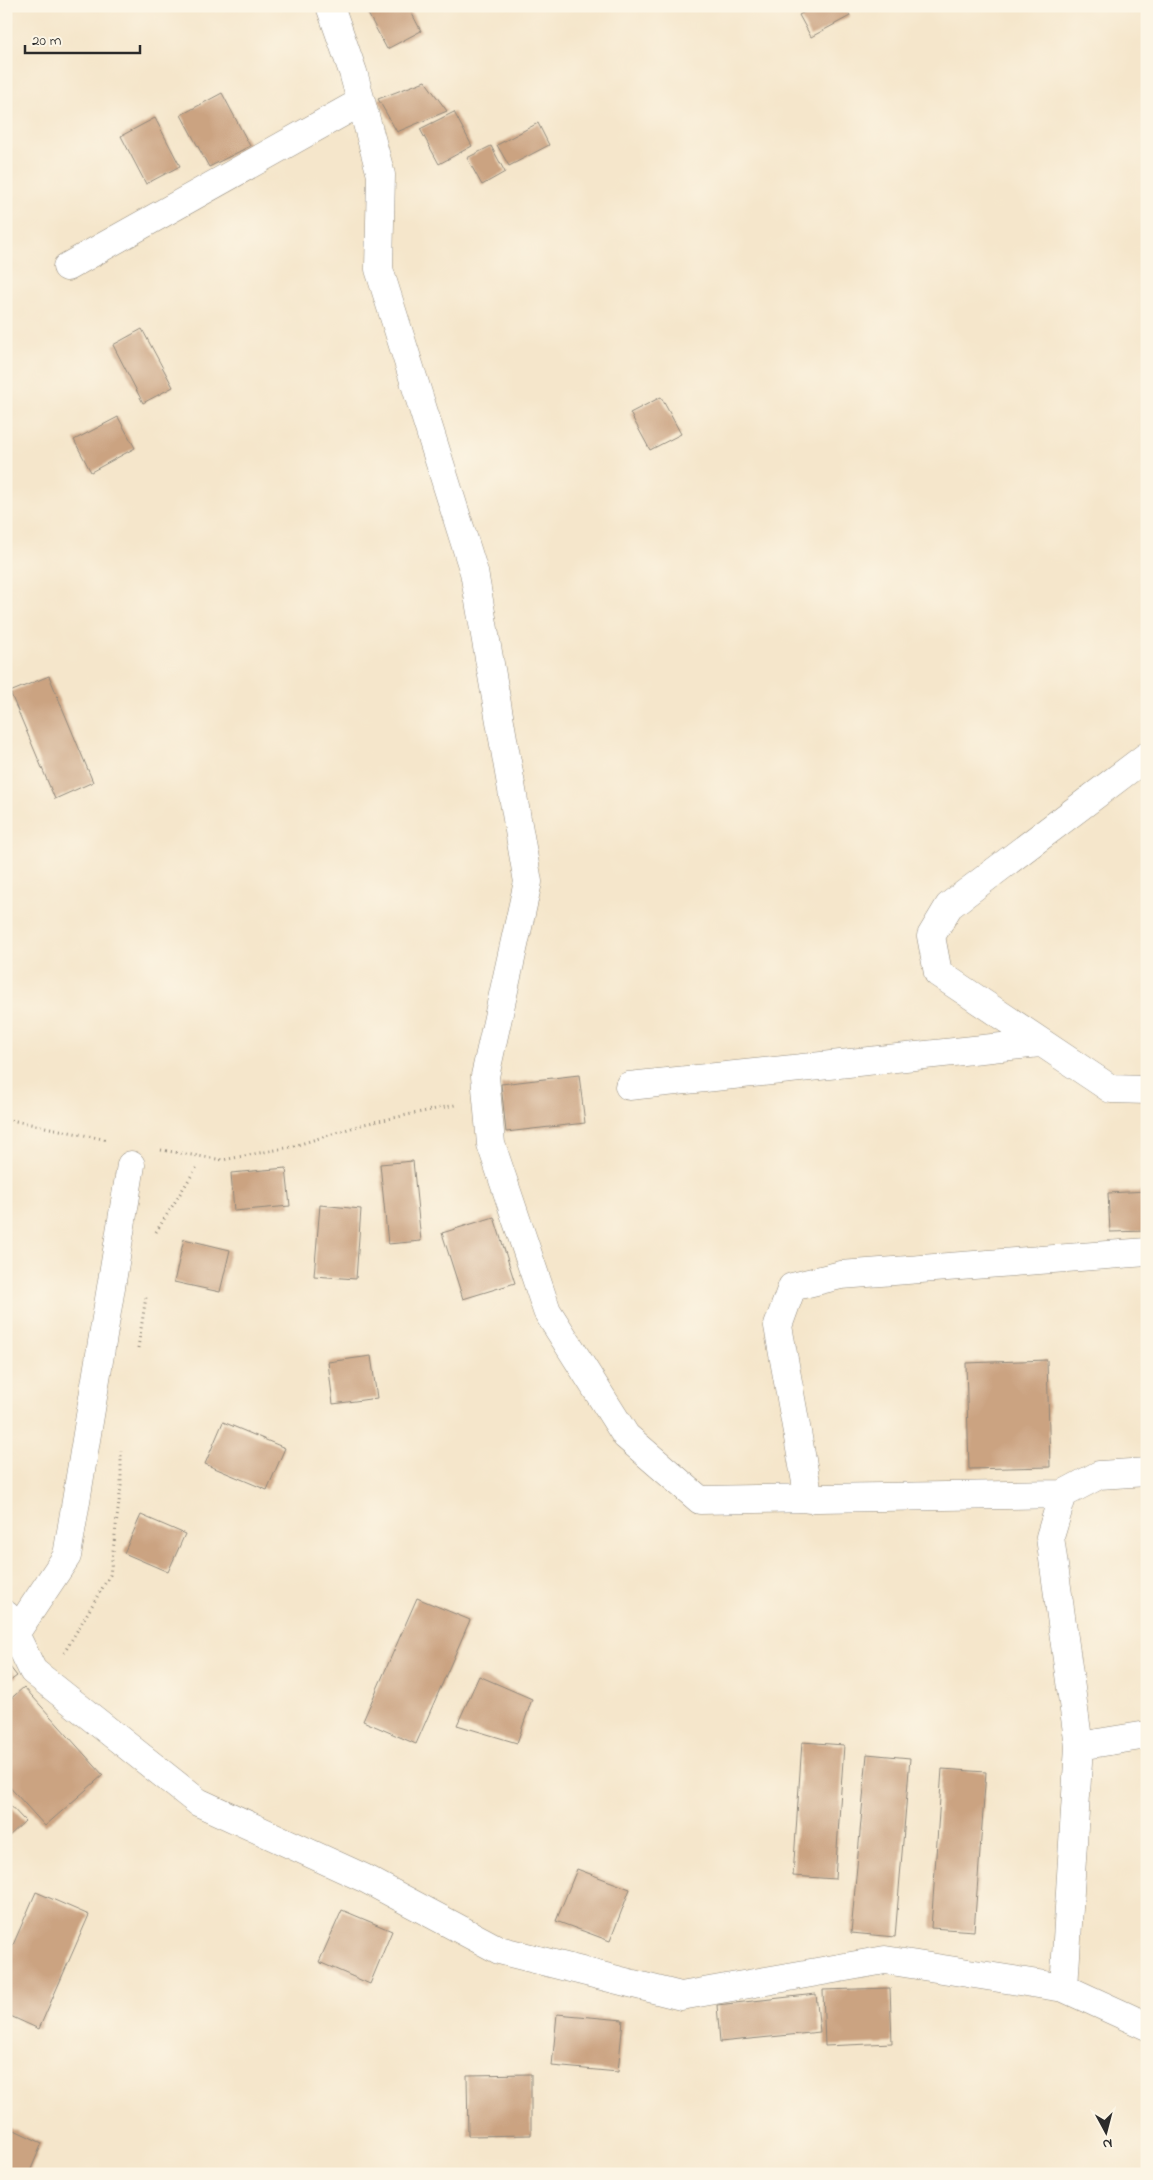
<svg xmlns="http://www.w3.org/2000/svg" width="1153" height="2180" font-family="'Indie Flower',sans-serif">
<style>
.building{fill:#cba381}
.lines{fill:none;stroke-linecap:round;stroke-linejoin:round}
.minor-casing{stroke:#90887b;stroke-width:29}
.path{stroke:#90887b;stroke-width:3;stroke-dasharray:1 4;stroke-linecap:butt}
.minor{stroke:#fff;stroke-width:28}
</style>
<rect width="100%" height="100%" fill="#fcf5e5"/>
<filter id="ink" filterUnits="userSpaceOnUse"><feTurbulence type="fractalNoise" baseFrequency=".02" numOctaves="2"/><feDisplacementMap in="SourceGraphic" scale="10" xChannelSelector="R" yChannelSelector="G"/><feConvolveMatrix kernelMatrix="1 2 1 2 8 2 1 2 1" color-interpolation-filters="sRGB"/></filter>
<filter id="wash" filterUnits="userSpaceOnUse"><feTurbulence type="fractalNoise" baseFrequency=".0096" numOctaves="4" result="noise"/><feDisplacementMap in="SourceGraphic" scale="20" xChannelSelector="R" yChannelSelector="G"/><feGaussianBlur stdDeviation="1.12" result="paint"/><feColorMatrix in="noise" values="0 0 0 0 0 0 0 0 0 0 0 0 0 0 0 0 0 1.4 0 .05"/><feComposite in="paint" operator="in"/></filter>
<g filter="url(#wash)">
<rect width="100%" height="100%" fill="#f5e6cb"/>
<g id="blocks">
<path class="building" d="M 368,6 L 408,6 L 421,31 L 387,49 L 365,8 Z
M 815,6 L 845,6 L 850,16 L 811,37 L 799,15 Z
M 425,81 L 447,111 L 397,132 L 378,99 Z
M 222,93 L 250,146 L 209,167 L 181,115 Z
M 454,112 L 472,146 L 439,164 L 420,129 Z
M 155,118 L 180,166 L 146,184 L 121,136 Z
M 538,123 L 549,145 L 509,166 L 497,145 Z
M 491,146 L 505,172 L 482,185 L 467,158 Z
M 142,329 L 173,387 L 143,403 L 113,345 Z
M 661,397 L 681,434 L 650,450 L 630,413 Z
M 118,417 L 135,448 L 91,472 L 74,440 Z
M 49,676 L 93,782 L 55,799 L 10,692 Z
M 579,1075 L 585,1123 L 506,1132 L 501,1084 Z
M 413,1161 L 421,1241 L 388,1244 L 380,1164 Z
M 286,1168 L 290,1206 L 234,1211 L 231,1173 Z
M 1147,1191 L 1147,1231 L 1110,1232 L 1108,1193 Z
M 320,1205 L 361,1209 L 356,1279 L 314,1276 Z
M 494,1217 L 515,1283 L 463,1299 L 442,1233 Z
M 184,1239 L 230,1250 L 220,1292 L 174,1282 Z
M 371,1356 L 377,1398 L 333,1404 L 328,1362 Z
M 1047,1360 L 1050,1467 L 969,1469 L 966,1363 Z
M 223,1422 L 285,1448 L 267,1490 L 205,1464 Z
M 141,1515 L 185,1534 L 168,1572 L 124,1553 Z
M 417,1598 L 470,1620 L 416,1744 L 363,1721 Z
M 6,1662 L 17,1676 L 6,1684 Z
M 479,1676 L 532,1699 L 517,1743 L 457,1725 Z
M 24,1687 L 103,1775 L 45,1826 L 6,1783 L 6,1703 Z
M 802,1742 L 844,1745 L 835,1879 L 793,1876 Z
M 867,1754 L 910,1758 L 895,1937 L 851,1933 Z
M 942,1769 L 986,1772 L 974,1931 L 931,1928 Z
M 6,1801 L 25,1821 L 6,1839 Z
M 577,1869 L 630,1889 L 610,1941 L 556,1921 Z
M 36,1892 L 89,1915 L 39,2029 L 6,2014 L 6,1961 Z
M 342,1910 L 392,1931 L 370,1984 L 319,1962 Z
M 890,1988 L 892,2043 L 825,2046 L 823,1990 Z
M 816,1994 L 820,2032 L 720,2042 L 717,2005 Z
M 557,2014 L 623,2020 L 618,2072 L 552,2066 Z
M 531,2074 L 531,2135 L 468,2136 L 467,2075 Z
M 6,2126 L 42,2143 L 29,2174 L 6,2174 Z"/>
</g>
</g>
<g filter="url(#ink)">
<use href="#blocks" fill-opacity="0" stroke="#90887b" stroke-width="1"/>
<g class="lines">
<g class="minor-casing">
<path id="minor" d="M 330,6 L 353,72 L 381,175 L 379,269 L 474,572 L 528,882 L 485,1076 L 491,1144 L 547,1311 L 626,1436 L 700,1500 L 1063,1494
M 67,267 L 361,102
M 1147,756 L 949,906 L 931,936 L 938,973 L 1111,1089 L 1147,1090
M 629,1086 L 1040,1043
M 809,1499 L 778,1326 L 792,1287 L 841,1275 L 1147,1252
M 6,1615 L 33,1671 L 198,1802 L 364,1878 L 499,1950 L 681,1996 L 885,1960 L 1064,1988 L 1147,2026
M 15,1634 L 67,1556 L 131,1165
M 1079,1746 L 1147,1735
M 1064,1988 L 1079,1746 L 1050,1537 L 1063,1494 L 1099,1475 L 1147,1472"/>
</g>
<path class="path" d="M 6,1119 L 108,1140
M 161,1150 L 223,1160 L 291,1147 L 364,1124 L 455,1105
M 156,1232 L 198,1165
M 138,1348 L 146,1297
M 64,1653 L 110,1575 L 121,1486 L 121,1447"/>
<use href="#minor" class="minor"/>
</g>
</g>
<rect width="1153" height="2180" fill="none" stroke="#fcf5e5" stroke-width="25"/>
<g transform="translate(1106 2132) rotate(173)" stroke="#fcf5e5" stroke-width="4" paint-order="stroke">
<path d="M0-4L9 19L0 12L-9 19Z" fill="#2b2b2b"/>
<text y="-8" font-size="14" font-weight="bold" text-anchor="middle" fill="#2b2b2b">N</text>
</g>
<path d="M25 45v8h115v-8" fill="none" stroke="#2b2b2b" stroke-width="2.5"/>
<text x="32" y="45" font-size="15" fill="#2b2b2b" stroke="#fcf5e5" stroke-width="4" paint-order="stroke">20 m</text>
</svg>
